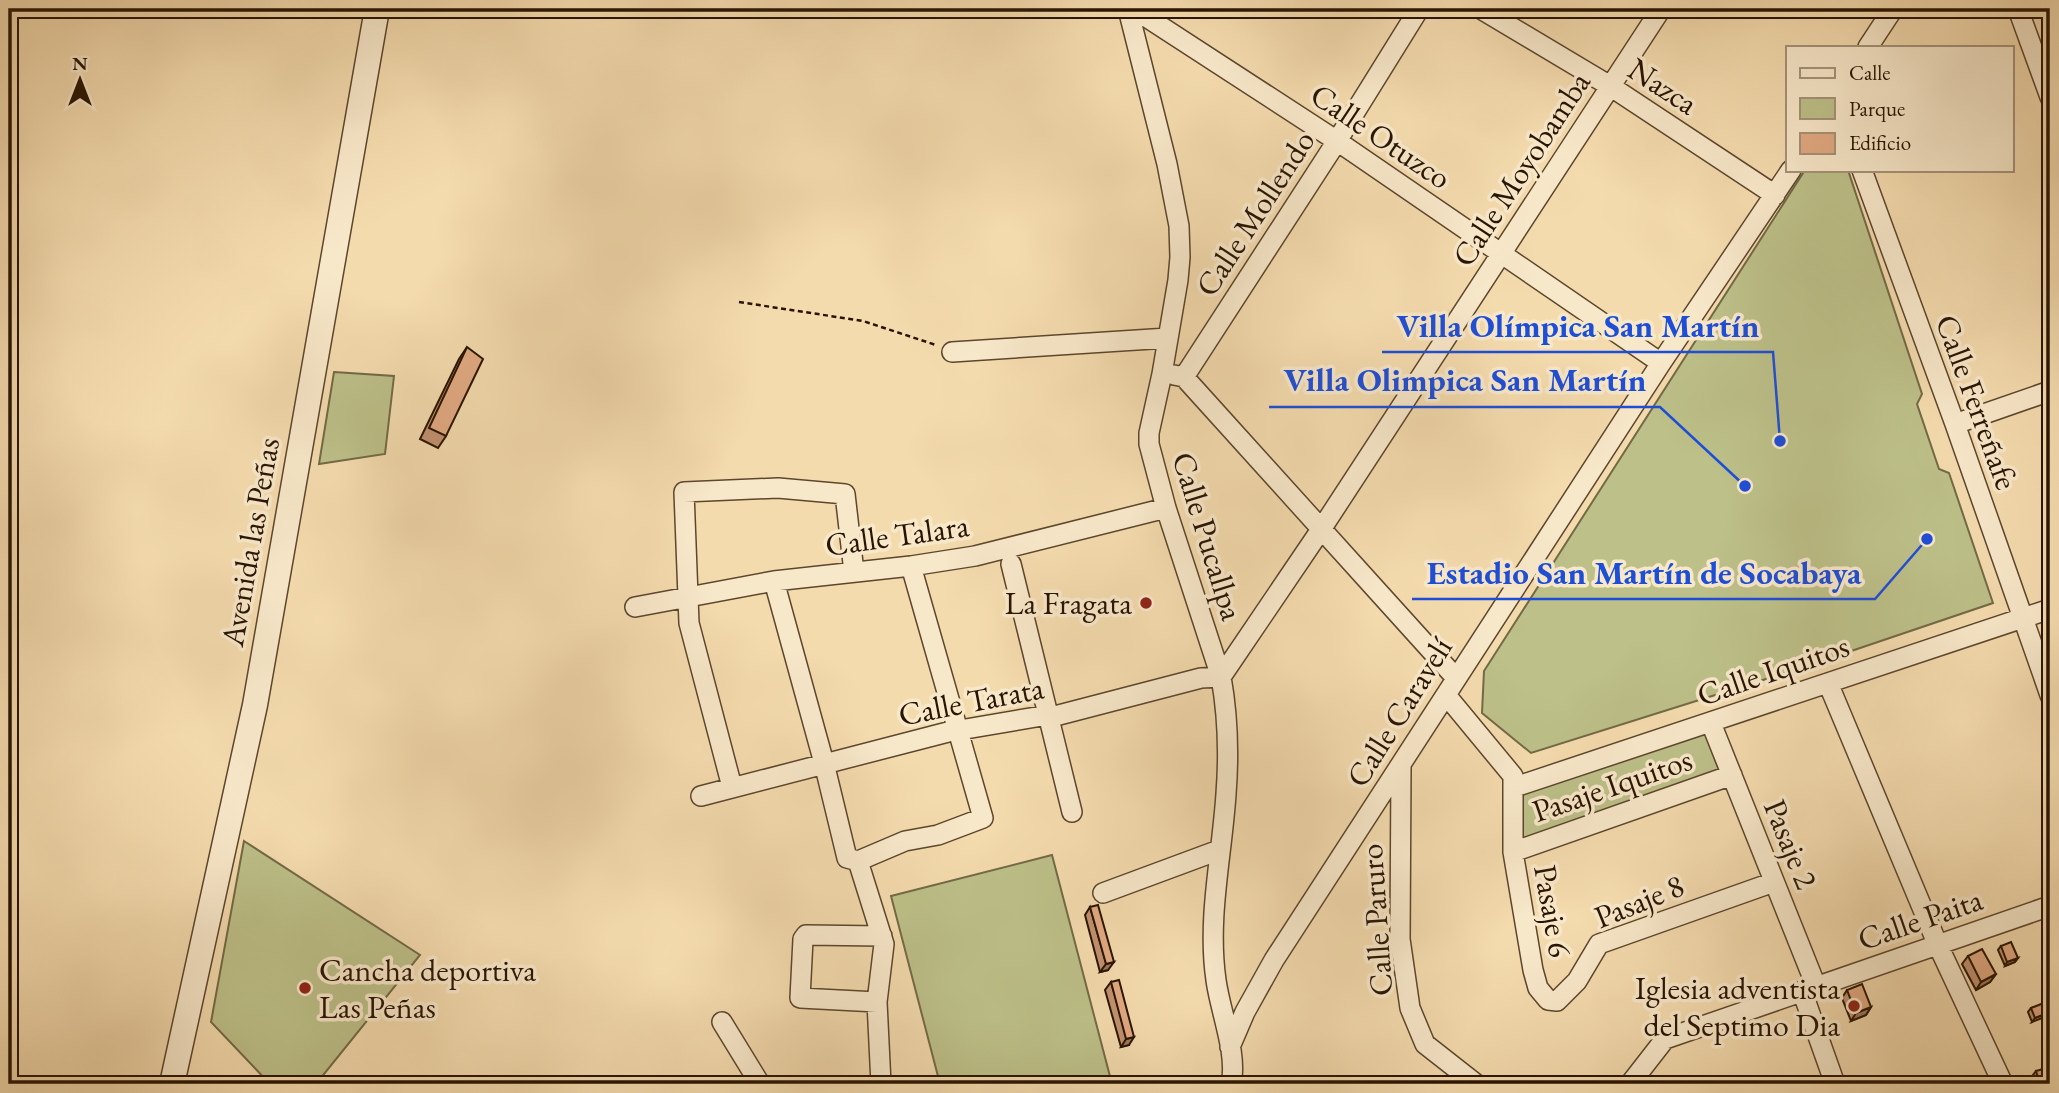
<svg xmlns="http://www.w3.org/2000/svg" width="2059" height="1093" font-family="'EB Garamond',serif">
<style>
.green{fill:#bdc089;stroke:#736a46;stroke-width:2}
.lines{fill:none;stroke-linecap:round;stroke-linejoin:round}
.service-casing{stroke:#5c462d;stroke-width:12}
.minor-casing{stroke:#5c462d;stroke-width:22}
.tertiary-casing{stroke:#5c462d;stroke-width:27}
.path{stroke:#291402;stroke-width:2.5;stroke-dasharray:5 3.5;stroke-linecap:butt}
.service{stroke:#f8e8ca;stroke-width:10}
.minor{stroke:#f8e8ca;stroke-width:19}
.tertiary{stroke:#f8e8ca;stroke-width:24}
.wall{fill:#c29271;stroke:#291402;stroke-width:2}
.shaded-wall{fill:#9e775c;stroke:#291402;stroke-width:2}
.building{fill:#e2aa83;stroke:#291402;stroke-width:2}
.poi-dot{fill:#8f2418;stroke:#f8e8ca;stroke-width:2.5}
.labels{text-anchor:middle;stroke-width:7;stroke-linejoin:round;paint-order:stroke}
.street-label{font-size:32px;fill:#291402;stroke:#f8e8ca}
.poi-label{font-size:32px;fill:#291402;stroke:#f8e8ca;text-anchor:end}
.leader{fill:none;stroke:#1d4ed8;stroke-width:2.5}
.callout-dot{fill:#1d4ed8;stroke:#f8e8ca;stroke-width:2.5}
.callout-label{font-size:33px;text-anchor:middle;font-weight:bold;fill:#1d4ed8;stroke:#f8e8ca;stroke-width:7;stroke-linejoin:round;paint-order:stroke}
</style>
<rect width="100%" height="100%" fill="#f4dbae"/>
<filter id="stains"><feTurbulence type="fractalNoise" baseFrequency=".00286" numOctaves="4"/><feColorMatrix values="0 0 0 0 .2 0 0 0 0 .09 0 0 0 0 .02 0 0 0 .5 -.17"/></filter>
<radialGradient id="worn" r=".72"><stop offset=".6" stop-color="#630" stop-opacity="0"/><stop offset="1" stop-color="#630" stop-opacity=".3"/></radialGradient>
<path class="green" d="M 1805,170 L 1848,170 L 1922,394 L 1917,404 L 1939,469 L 1949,473 L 1993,603 L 1798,669 L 1531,753 L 1482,713 L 1484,671 Z
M 334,372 L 394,376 L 385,454 L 319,464 Z
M 1704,730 L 1719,770 L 1518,845 L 1522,794 Z
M 244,841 L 420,955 L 316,1084 L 270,1084 L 211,1022 Z
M 1052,855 L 1112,1084 L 940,1084 L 891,896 Z"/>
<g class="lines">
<g class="service-casing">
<path id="service" d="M 600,1084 L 601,1084"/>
</g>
<g class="minor-casing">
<path id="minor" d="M 1128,9 L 1167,164 L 1179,226 L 1180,257 L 1178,280 L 1162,374 L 1149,433 L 1149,444 L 1166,508 L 1221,677 C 1228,716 1229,755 1226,794 C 1222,856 1207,918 1216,980 C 1220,1011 1238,1054 1231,1084
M 1134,9 L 1337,141 L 1661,363
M 1481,9 L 1610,86 L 1775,195
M 2018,9 L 2050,97
M 1868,47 L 1893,9
M 1862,170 L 1955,424 L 2050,695
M 952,352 L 1168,338
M 1174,375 L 1184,377 L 1456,678
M 1184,377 L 1337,141 L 1419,9
M 1955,424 L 2050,391
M 1011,564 L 1072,812
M 774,581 L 824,763 L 847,858 L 858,861 L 905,841 L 938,835 L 983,818 L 911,566
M 635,607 L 774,581 L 911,566 L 975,556 L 1166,508
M 1221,677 L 1322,528 L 1661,9
M 1828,683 L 1937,943 L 2003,1084
M 1446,695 L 1513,776 L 1513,852 L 1533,970 L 1538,988 L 1548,1000 L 1557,1001 L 1577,981 L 1599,944 L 1774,882
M 1711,723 L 1816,986
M 1401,767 L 1400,939 L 1410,1008 L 1425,1044 L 1476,1084
M 732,787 L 689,623 L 684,492 L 778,488 L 845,494 L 854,572
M 1515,787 L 2050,609
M 701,796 L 948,732 L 1048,715 L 1055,716 L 1201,678 L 1221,677
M 1513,852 L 1732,775
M 858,861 L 884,944 L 877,1002 L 881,1084
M 1103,893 L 1219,850
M 1802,991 L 1835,1084
M 877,1002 L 800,998 L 803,939 L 806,935 L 882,936
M 722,1022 L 760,1084
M 1230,1047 L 1245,1012 L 1274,960 L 1661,363 L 1791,170
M 1630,1084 L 1665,1039 L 2050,906"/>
</g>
<g class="tertiary-casing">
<path id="tertiary" d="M 172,1084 L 255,705 L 377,9"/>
</g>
<path class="path" d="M 739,302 L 863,321 L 936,345"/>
<use href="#service" class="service"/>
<use href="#minor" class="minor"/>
<use href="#tertiary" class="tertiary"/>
</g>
<path class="wall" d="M 467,347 L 446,436 L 438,448 L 420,439 L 459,359 Z
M 1090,907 L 1108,970 L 1100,972 L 1085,915 Z
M 2001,946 L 2018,958 L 2015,962 L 2005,966 L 1998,950 Z
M 1968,956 L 1996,974 L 1990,982 L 1976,990 L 1962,964 Z
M 1111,982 L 1129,1045 L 1121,1047 L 1105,990 Z
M 1847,990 L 1871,1007 L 1866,1015 L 1851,1021 L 1842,998 Z
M 2050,1003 L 2032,1022 L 2028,1012 L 2031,1008 Z
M 2036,1071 L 2050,1083 L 2046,1084 L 2032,1084 L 2030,1079 Z"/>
<path class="shaded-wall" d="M 2018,958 L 2015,962 L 2005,966 L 2007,962 Z
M 1114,962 L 1108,970 L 1100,972 L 1106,964 Z
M 1996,974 L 1990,982 L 1976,990 L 1981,982 Z
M 1871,1007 L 1866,1015 L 1851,1021 L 1856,1013 Z
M 2050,1012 L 2050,1015 L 2032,1022 L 2035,1018 Z
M 1134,1037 L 1129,1045 L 1121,1047 L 1126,1039 Z
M 2050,1077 L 2050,1083 L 2046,1084 L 2036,1084 L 2039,1081 Z"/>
<path class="building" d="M 467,347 L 483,359 L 446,436 L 429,428 Z
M 1098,905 L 1114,962 L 1106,964 L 1090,907 Z
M 2011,942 L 2018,958 L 2007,962 L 2001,946 Z
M 1982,949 L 1996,974 L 1981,982 L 1968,956 Z
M 1119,980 L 1134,1037 L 1126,1039 L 1111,982 Z
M 1862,984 L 1871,1007 L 1856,1013 L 1847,990 Z
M 2049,1001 L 2050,1012 L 2035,1018 L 2031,1008 Z
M 2050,1067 L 2050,1077 L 2039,1081 L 2036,1071 Z"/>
<g class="poi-dot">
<circle cx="1146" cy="603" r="7"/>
<circle cx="305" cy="988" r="7"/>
<circle cx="1854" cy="1006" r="7"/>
</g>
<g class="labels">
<g class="street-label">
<text transform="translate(1663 86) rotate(33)" y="11">Nazca</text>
<text transform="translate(1381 136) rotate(34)" y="11">Calle Otuzco</text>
<text transform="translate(1521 169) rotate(-57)" y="11">Calle Moyobamba</text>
<text transform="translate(1255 213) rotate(-57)" y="11">Calle Mollendo</text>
<text transform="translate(1977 402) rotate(70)" y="11">Calle Ferreñafe</text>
<text transform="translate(897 535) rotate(-8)" y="11">Calle Talara</text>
<text transform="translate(1208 536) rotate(73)" y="11">Calle Pucallpa</text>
<text transform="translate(250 542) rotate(-80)" y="11">Avenida las Peñas</text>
<text transform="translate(1773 670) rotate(-19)" y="11">Calle Iquitos</text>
<text transform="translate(971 701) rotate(-11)" y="11">Calle Tarata</text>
<text transform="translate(1399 712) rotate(-58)" y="11">Calle Caravelí</text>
<text transform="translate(1612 785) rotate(-19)" y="11">Pasaje Iquitos</text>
<text transform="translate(1791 844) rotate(68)" y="11">Pasaje 2</text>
<text transform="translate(1639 901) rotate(-22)" y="11">Pasaje 8</text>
<text transform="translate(1553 911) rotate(80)" y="11">Pasaje 6</text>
<text transform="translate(1920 919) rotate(-19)" y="11">Calle Paita</text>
<text transform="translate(1376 920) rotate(-94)" y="11">Calle Paruro</text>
</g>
<g class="poi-label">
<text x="1132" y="614">La Fragata</text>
<text x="319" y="981" text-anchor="start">Cancha deportiva<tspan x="319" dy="37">Las Peñas</tspan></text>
<text x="1840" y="999">Iglesia adventista<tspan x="1840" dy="37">del Septimo Dia</tspan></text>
</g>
</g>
<path class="leader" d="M1780 441L1773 352H1382M1745 486L1660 407H1269M1927 539L1875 599H1412"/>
<g class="callout-dot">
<circle cx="1780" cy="441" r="7"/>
<circle cx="1745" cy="486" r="7"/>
<circle cx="1927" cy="539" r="7"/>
</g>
<g class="callout-label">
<text x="1578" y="337">Villa Olímpica San Martín</text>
<text x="1465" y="391">Villa Olimpica San Martín</text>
<text x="1644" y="584">Estadio San Martín de Socabaya</text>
</g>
<rect width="2059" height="1093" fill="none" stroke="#f4dbae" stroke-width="35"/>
<rect x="10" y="10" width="2038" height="1072" fill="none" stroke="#291402" stroke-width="3.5"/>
<rect x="18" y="18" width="2024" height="1058" fill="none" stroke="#291402" stroke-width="2"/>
<rect x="1786" y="46" width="228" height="126" fill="#f8e8ca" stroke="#a5937a" stroke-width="2"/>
<rect x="1800" y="68" width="35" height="10" fill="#f8e8ca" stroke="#a5937a" stroke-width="2"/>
<text x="1849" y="80" font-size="21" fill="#291402">Calle</text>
<rect x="1800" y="98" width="35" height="21" fill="#bdc089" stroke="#a5937a" stroke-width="2"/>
<text x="1849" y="116" font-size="21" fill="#291402">Parque</text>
<rect x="1800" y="133" width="35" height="21" fill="#e2aa83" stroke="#a5937a" stroke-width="2"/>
<text x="1849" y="150" font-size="21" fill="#291402">Edificio</text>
<g transform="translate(80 80)" stroke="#f8e8ca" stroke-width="5" paint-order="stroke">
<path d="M0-5L12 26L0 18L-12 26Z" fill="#291402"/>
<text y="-10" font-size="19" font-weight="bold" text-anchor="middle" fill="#291402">N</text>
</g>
<rect width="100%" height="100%" filter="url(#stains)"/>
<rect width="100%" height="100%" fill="url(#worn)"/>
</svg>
